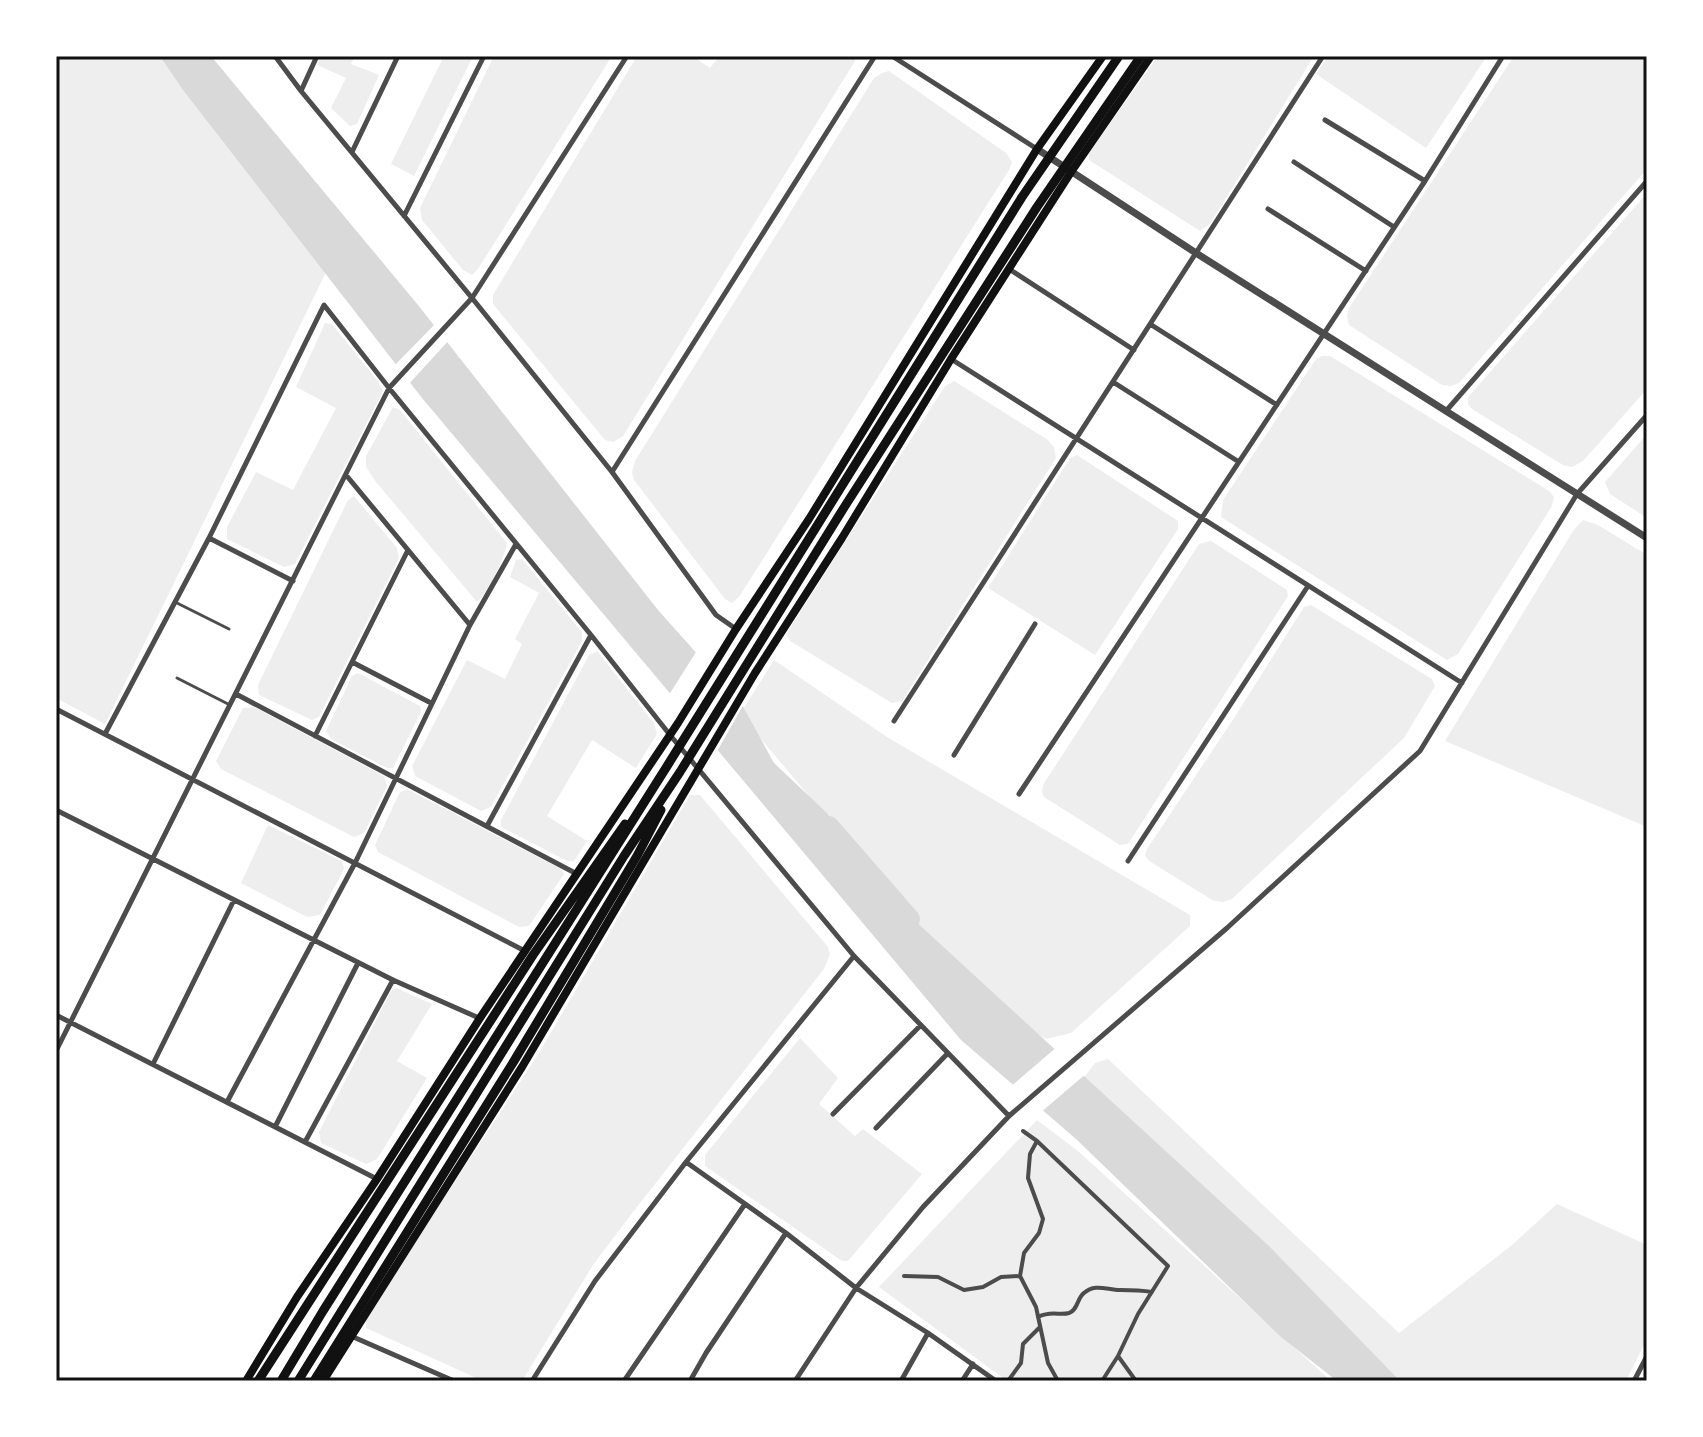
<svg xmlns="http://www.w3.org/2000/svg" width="1703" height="1437" font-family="Literata,serif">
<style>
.green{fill:#eee}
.water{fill:#d9d9d9}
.pier{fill:#fff}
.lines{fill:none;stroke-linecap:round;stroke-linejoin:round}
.river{stroke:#d9d9d9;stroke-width:20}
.service{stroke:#4c4c4c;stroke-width:3}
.pedestrian{stroke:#4c4c4c;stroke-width:4}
.minor{stroke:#4c4c4c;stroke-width:5}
.tertiary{stroke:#4c4c4c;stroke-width:7}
.secondary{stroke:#111;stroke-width:8}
.trunk{stroke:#111;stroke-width:9}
.neatline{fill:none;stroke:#111;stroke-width:3}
</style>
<rect width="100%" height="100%" fill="#fff"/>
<path class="green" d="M 56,56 L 172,56 L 331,262 L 105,724 L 56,698 Z
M 321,56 L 355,56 L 351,64 L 379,75 L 357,124 L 350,126 L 331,108 L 346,78 L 317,65 Z
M 444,56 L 473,56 L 414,176 L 391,164 Z
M 494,56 L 612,56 L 478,269 L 472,275 L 463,270 L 422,220 L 420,208 Z
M 637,56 L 692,56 L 710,68 L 719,56 L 855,56 L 855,61 L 623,436 L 613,442 L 605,440 L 493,304 L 493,295 Z
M 1158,56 L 1314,56 L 1210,224 L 1200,231 L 1089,160 L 1089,153 Z
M 1328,56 L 1487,56 L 1426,148 L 1316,74 Z
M 1514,56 L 1647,56 L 1647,169 L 1459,383 L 1451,386 L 1442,385 L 1349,325 L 1347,316 L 1349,308 Z
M 889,71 L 1006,153 L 1012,162 L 1009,170 L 739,597 L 732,603 L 725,599 L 634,480 L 632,472 L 635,461 L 874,78 L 882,73 Z
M 1647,193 L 1647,389 L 1583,461 L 1572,467 L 1563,465 L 1472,409 L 1468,404 L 1468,397 Z
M 325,323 L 332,324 L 378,381 L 383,391 L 295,564 L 284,567 L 227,539 L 227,527 L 256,472 L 293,490 L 336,408 L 296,387 Z
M 1322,356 L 1330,356 L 1549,491 L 1554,497 L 1552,506 L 1458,654 L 1447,660 L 1221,517 L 1223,500 L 1316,359 Z
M 954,381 L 1048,440 L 1054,447 L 1056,458 L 902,701 L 892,703 L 790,641 L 786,634 L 945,386 Z
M 393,407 L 400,410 L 507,543 C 504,559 489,591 477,602 L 376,482 L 366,467 L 366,456 Z
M 1647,434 L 1647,518 L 1610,494 L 1605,482 Z
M 1077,455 L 1178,521 L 1178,529 L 1095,655 L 988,588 L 1070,458 Z
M 354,496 L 397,548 L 399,558 L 319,717 L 312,720 L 259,695 L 258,685 L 348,500 Z
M 1583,520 L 1598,525 L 1647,555 L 1647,827 L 1445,741 L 1573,531 Z
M 1211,541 L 1287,590 L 1288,596 L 1128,844 L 1120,845 L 1044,797 L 1042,792 L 1043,785 L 1199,544 Z
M 522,559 L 582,632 L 582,641 L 491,807 L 481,811 L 415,776 L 412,766 L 467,660 L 505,679 L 522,644 L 515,639 L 539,593 L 510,577 L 516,560 Z
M 1311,605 L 1432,679 L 1435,686 L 1404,738 L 1232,899 L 1223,902 L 1214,901 L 1149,861 L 1145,855 L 1147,849 L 1236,715 L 1304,607 Z
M 597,651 L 654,723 L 657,734 L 636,768 L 592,740 L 547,816 L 587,841 L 574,861 L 567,861 L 501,827 L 501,820 L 589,655 Z
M 774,660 L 887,737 L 1190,915 L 1190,926 L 1071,1033 L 1046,1039 L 1018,1023 L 971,989 L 740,714 Z
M 358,673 L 420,706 L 421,712 L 393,768 L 387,768 L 331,739 L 326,731 L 352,676 Z
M 254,707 L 384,776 L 387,786 L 364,833 L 354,837 L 221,769 L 216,761 L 243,708 Z
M 407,789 L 561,869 L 564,874 L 529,926 L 519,927 L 378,852 L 375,845 L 400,792 Z
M 690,795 L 700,795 L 828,947 L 830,954 L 824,969 L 633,1212 L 593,1265 L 522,1381 L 483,1381 L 366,1328 L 366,1317 L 539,1053 Z
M 268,825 L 342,861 L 344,869 L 320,915 L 307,917 L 241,883 Z
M 397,988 L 432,1004 L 397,1061 L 427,1078 L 377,1159 L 366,1164 L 321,1143 L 319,1132 L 391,991 Z
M 800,1038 L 838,1078 L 819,1104 L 855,1136 L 863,1129 L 922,1174 L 848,1261 L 842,1261 L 705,1166 L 705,1155 Z
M 1108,1059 L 1399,1333 L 1512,1245 L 1557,1204 L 1647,1245 L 1647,1339 L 1626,1381 L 1399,1381 L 1281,1280 L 1082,1080 L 1095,1063 Z
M 1037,1120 L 1078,1151 L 1331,1381 L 1007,1381 L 879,1287 Z"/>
<path class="water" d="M 160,56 L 211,56 L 418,305 L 658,610 L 741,703 L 774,763 L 827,813 L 863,873 L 1269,1246 L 1400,1381 L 1337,1381 L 1281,1337 L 1076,1139 L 961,1040 L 422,398 L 183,90 Z"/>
<path class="pier" d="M 437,322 L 450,339 L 407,386 L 393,367 Z
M 698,649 L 745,702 L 715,755 L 667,698 Z
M 1058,1046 L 1087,1073 L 1040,1113 L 1010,1087 Z"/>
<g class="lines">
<path class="river" d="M 829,826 L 910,919"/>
<path class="service" d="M 175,602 L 229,629
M 177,678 L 230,705"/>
<path class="pedestrian" d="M 1023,1131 L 1037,1141 L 1168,1266 L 1138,1314 L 1118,1356 L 1102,1381
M 1037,1141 L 1030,1154 L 1028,1178 L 1043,1219 L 1039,1233 L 1024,1253 L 1020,1276 L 1036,1307 L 1048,1363 L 1058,1381
M 904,1276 L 938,1277 L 964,1290 L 983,1287 L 1001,1277 L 1020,1276
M 1038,1317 C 1052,1310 1059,1316 1069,1313 C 1078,1310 1077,1298 1084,1293 C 1095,1283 1107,1290 1120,1290 C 1132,1290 1140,1290 1152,1292
M 1118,1356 L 1136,1381
M 1008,1381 L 1021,1363 L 1023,1344 L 1040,1327"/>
<path class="minor" d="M 275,56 L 301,91 L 472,298 L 612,472 L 716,615 L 736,629
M 892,56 L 1037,149
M 301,91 L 317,56
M 1325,120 L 1425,181
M 352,152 L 398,56
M 1294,162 L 1394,227
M 1268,209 L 1366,271
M 404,216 L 484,56
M 1009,269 L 1134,350
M 1150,324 L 1277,405
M 951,359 L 1462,683
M 1113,382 L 1239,462
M 1446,411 L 1647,181
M 612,472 L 875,56
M 346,475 L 470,625
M 209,538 L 293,581
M 352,662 L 431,703
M 236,694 L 577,874
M 56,709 L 525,951
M 894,721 L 1323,56
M 105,734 L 209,538 L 324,305 L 389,388 L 591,635 L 670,735 L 854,956 L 1009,1116
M 315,736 L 408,550
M 954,755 L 1035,624
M 1019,794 L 1425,181 L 1503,56
M 56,810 L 393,980 L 479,1018
M 487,826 L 591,635
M 1128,861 L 1308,586
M 56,1015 L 377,1179
M 56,1051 L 389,388 L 472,298 L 627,56
M 153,1064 L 234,900
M 227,1102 L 355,863 L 470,625 L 516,544
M 833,1114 L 921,1025
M 275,1127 L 358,963
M 876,1128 L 948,1053
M 305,1142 L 393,980
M 686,1162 L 786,1233 L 856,1288 L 928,1333 L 996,1381
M 351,1336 L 454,1381
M 532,1381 L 595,1281 L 686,1162 L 854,956
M 624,1381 L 745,1204
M 690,1381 L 706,1353 L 786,1233
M 795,1381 L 856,1288 L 923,1207 L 1009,1116 L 1227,928 L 1420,751 L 1577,494 L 1647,415
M 901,1381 L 928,1333
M 962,1381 L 973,1364
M 1634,1381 L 1647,1356"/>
<path class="tertiary" d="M 1037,149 L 1196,253 L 1647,538"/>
<path class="secondary" d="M 246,1381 L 297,1297 L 377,1179 L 480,1018 L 678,723 L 736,629 L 809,519 L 1037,149 L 1103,56
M 323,1381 L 522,1067 L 755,673 L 842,538 L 951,359 L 1071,172 L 1151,56"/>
<path class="trunk" d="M 258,1381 L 533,955 L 625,824
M 281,1381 L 323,1311 L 669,763 L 1022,197 L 1119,56
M 298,1381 L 624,856 L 680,772 L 845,506 L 1037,207 L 1141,56
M 314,1381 L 514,1061 L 637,856 L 661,810"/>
</g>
<rect width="1703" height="1437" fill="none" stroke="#ffffff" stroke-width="116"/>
<rect x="58" y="58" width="1587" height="1321" class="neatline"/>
</svg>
